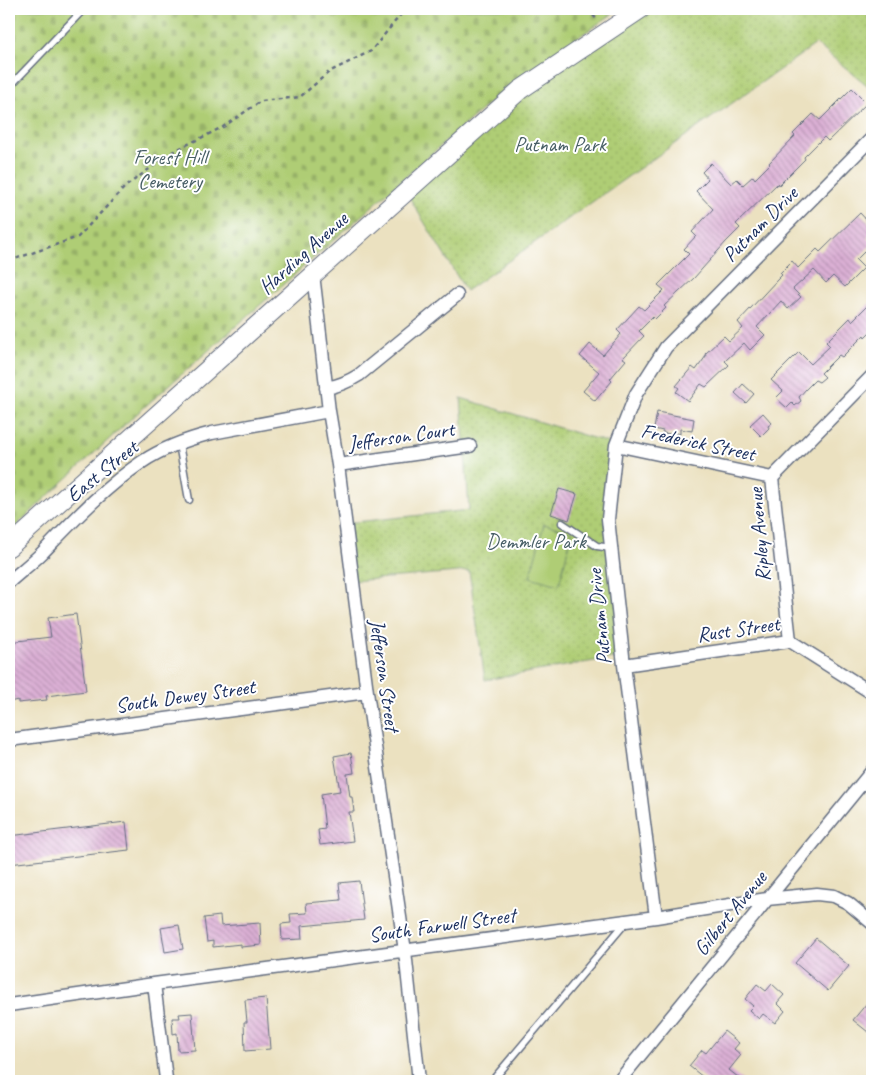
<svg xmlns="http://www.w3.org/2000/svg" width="881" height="1090" font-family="Caveat,sans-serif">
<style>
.cemetery{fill:url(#cemetery-stones);stroke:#657e69}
.park{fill:url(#park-dots);stroke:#657e69}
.pitch{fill:#afcd74;stroke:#657e69}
.building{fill:url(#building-back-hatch)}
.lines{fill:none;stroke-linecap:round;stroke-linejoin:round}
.service-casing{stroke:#646d80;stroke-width:9}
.minor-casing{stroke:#646d80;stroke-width:15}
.secondary-casing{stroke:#646d80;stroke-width:20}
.path{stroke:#646d80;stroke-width:2.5;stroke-dasharray:4 4;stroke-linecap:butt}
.service{stroke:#fff;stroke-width:6}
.minor{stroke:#fff;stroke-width:12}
.secondary{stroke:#fff;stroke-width:18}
.labels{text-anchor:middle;stroke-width:4;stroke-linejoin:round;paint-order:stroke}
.park-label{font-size:21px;fill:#475e65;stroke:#fff}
.street-label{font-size:21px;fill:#1b2f5e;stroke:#fff}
</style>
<defs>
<pattern id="cemetery-stones" width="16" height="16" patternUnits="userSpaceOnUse" patternTransform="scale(1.25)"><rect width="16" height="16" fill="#afcd74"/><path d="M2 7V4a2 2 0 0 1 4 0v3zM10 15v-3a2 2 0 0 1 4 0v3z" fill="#96b067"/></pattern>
<pattern id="park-dots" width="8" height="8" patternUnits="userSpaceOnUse" patternTransform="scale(1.25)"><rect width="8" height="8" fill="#afcd74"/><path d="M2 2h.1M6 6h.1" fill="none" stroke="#96b067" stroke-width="1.8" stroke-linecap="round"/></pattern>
<pattern id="building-back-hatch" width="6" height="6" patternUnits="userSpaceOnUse" patternTransform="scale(1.25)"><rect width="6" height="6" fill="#dcb0d5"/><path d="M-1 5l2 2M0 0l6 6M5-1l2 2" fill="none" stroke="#b290b0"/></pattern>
</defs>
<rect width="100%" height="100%" fill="#fff"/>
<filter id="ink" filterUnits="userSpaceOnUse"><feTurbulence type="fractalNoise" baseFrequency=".02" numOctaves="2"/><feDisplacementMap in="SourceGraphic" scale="10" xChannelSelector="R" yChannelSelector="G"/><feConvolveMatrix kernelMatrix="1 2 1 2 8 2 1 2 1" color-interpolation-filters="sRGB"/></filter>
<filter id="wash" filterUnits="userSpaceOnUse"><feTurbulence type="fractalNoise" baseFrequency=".0096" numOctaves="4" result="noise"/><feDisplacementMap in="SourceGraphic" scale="20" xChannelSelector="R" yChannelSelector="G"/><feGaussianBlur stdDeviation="1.12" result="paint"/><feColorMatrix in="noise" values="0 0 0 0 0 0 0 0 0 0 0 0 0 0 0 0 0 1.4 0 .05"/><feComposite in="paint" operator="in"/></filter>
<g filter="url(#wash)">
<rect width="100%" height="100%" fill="#ebe1c0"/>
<path class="cemetery" d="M 9,9 L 620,9 L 525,73 L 504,90 L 132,418 L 9,532 Z"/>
<path class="park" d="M 641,9 L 872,9 L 872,89 L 816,44 L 466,291 L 406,192 L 520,91 Z
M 461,398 L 616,445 L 608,519 L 623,656 L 485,680 L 469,571 L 353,581 L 345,523 L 469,510 Z"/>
<path class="pitch" d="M 544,524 L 572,532 L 559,585 L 530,577 Z"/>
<g id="blocks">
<path class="building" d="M 852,88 L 867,103 L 828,141 L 824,137 L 804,157 L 805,159 L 779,185 L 778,183 L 736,224 L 740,228 L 726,242 L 694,278 L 664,306 L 666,308 L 655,319 L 653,317 L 639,331 L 644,336 L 623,358 L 626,360 L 610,379 L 612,381 L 595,401 L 583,391 L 599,372 L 580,356 L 590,344 L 603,355 L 621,334 L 617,330 L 639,306 L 644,310 L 664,290 L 658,285 L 689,254 L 684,249 L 696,236 L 692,232 L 713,209 L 696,191 L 708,179 L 702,172 L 711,163 L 731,184 L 737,179 L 743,185 L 753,176 L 755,179 L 770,164 L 769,163 L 795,136 L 793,134 L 813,114 L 820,120 Z
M 860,213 L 872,226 L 872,233 L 867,238 L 872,244 L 856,260 L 864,268 L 845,287 L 833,276 L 826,283 L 814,270 L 793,289 L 801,297 L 788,309 L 781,301 L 757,327 L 765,335 L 750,350 L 744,343 L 725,361 L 729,365 L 706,387 L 701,384 L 688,401 L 676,392 L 679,388 L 676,386 L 692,367 L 696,370 L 706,356 L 705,354 L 724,336 L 729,341 L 743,328 L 738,322 L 777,280 L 782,275 L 780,273 L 792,261 L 798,268 L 817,249 L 820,252 Z
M 872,301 L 872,330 L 865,337 L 864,335 L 842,357 L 839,355 L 821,373 L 825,377 L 819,382 L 815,380 L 806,389 L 799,397 L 801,401 L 795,406 L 792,403 L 787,408 L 776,398 L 783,391 L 771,380 L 799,352 L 811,364 L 830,346 L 826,342 L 850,318 L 852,321 Z
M 743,384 L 754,394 L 746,403 L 735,393 Z
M 657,412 L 694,419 L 692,431 L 680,429 L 680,434 L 672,432 L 671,434 L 663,433 L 663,431 L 654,429 Z
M 763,413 L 772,423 L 768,426 L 769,428 L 761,436 L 750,425 Z
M 559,489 L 577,494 L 569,520 L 551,514 Z
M 76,614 L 86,691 L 46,696 L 47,700 L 18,703 L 18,700 L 9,702 L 9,642 L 51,637 L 48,618 Z
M 351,753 L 354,773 L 347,774 L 350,797 L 352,797 L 354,812 L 349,812 L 353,841 L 320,845 L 318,830 L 325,829 L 321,794 L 340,791 L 334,756 Z
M 126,822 L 129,850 L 9,864 L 9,836 Z
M 359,881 L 364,920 L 301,926 L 302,939 L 282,940 L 281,924 L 291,923 L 290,914 L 307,913 L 306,903 L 341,900 L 339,883 Z
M 220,916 L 221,926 L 260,923 L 261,945 L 241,947 L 241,944 L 213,947 L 213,941 L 207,942 L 204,918 Z
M 179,925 L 183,949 L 165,952 L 161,928 Z
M 816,938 L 849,966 L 828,991 L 795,963 Z
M 757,984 L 766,991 L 772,984 L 784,995 L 777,1003 L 785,1011 L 775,1023 L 763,1014 L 759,1019 L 749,1010 L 753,1006 L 745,999 Z
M 872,997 L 872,1027 L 868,1032 L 853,1020 Z
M 266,998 L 270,1049 L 245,1051 L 244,1022 L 247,1022 L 245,1000 Z
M 192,1013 L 195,1050 L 178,1051 L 177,1033 L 173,1034 L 172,1018 L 180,1018 L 179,1014 Z
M 724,1031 L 739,1043 L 734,1049 L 741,1055 L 729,1070 L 743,1081 L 708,1081 L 689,1066 L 702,1050 L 706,1053 Z"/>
</g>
</g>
<g filter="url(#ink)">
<use href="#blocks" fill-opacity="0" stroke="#646d80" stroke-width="1"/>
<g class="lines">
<g class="service-casing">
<path id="service" d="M 9,85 L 13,83 L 80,13 L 87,9
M 179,444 L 189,500
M 562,523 L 597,546 L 611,548
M 492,1081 L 627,921"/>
</g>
<g class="minor-casing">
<path id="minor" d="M 313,274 L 329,411 L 338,465 L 367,692 L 405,951 L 419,1081
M 326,388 C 338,386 348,382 359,375 L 457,295
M 616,445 L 772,478
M 338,465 L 470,446
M 9,582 C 20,572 33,562 43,552 C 74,520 105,487 142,462 C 163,448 188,439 212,433 L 329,411
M 790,641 L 772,478 L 872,376
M 624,665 L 790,641 L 872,693
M 9,740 L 367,692
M 656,917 L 624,665 L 608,519 L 616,445 L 636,394 L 666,347 L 872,138
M 154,984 L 166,1079
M 9,1005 L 154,984 L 656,917 L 767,899 L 817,894 L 834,896 L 848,903 L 872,923
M 619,1081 L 872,771"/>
</g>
<g class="secondary-casing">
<path id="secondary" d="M 9,547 L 520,90 L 641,9"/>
</g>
<path class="path" d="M 588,9 L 598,21
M 9,261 L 78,237 L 125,187 L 172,152 L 223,127 L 261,101 L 300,97 L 329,72 L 371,51 L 402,13 L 406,9"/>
<use href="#service" class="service"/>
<use href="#minor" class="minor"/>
<use href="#secondary" class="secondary"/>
</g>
</g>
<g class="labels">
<g class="park-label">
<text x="560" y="151">Putnam Park</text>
<text x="170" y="164">Forest Hill<tspan x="170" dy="24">Cemetery</tspan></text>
<text x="536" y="548">Demmler Park</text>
</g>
<g class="street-label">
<text transform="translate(760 224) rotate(-45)" y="7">Putnam Drive</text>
<text transform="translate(303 253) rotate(-42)" y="7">Harding Avenue</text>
<text transform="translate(401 436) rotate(-8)" y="7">Jefferson Court</text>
<text transform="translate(698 442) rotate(12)" y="7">Frederick Street</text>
<text transform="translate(102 471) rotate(-39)" y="7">East Street</text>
<text transform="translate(759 535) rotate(-95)" y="7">Ripley Avenue</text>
<text transform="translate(599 617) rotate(-96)" y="7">Putnam Drive</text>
<text transform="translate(738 629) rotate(-8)" y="7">Rust Street</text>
<text transform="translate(385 675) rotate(82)" y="7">Jefferson Street</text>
<text transform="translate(185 696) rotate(-8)" y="7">South Dewey Street</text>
<text transform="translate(730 913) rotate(-51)" y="7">Gilbert Avenue</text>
<text transform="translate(442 925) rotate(-8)" y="7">South Farwell Street</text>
</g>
</g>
<rect width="881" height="1090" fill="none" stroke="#fff" stroke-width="30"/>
</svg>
